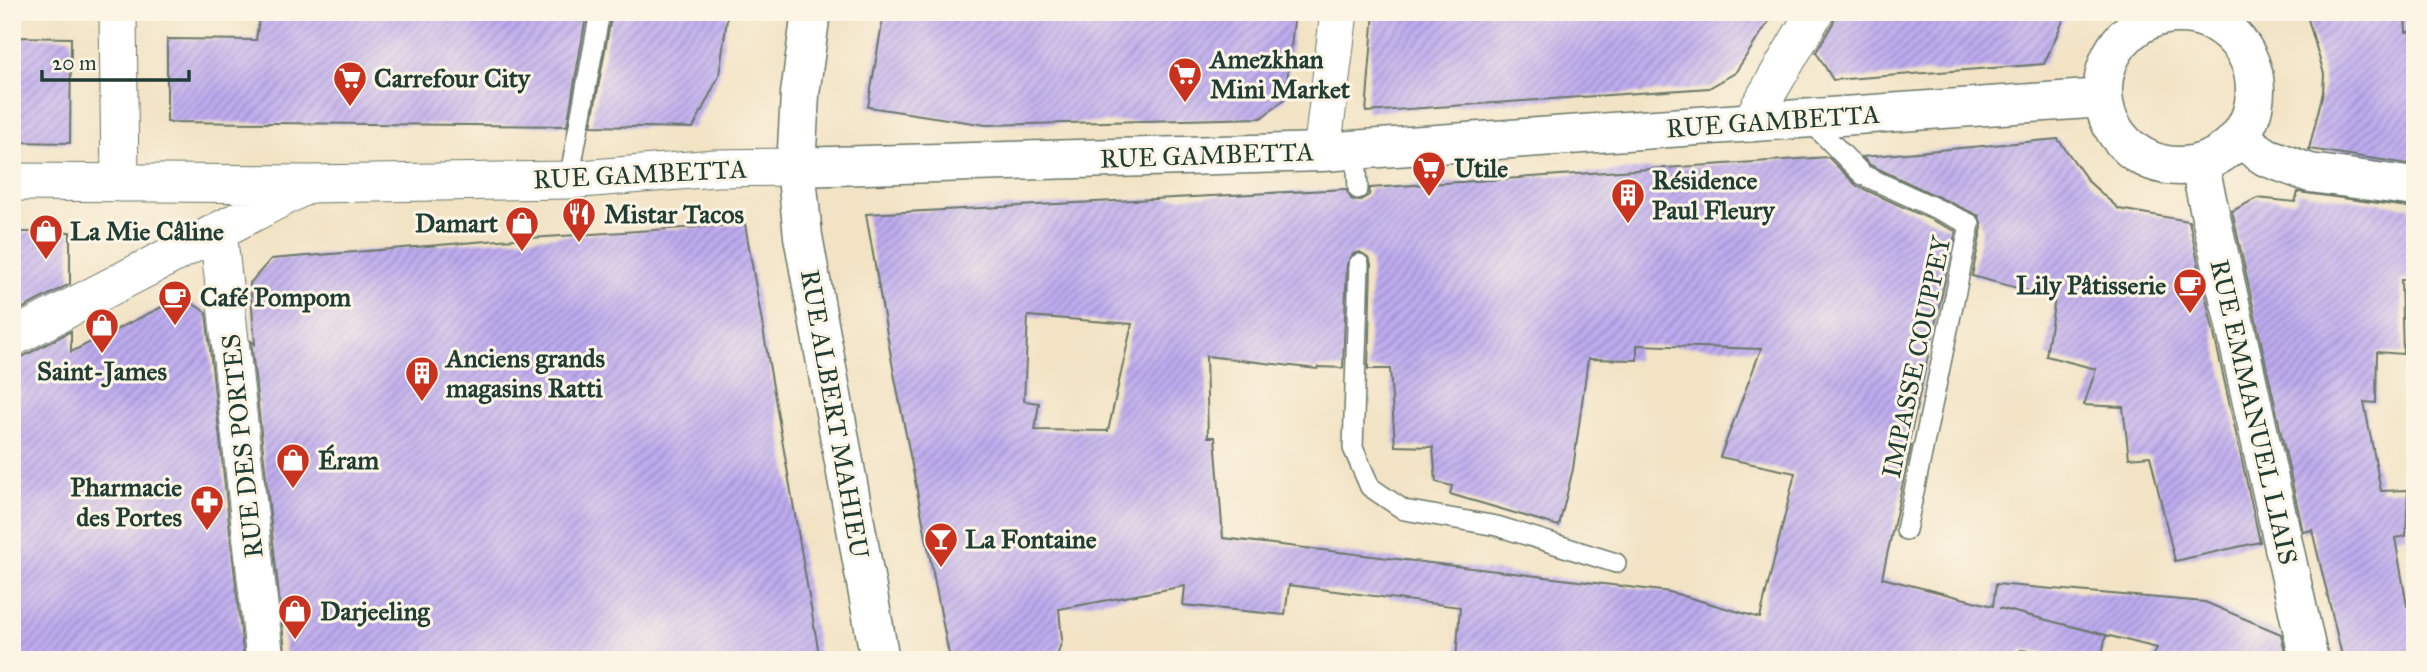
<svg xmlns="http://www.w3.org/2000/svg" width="2427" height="672" font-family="'IM FELL Great Primer',serif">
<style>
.building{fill:url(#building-hatch);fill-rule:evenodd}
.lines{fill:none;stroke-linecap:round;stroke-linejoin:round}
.lane-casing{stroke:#697767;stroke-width:22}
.street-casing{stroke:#697767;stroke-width:39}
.secondary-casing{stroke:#697767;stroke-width:41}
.lane{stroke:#fff;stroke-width:19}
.street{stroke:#fff;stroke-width:37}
.secondary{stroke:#fff;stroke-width:38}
.labels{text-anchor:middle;stroke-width:6;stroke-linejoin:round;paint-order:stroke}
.poi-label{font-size:26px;font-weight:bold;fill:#1f3d34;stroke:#fcf5e5;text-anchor:start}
.street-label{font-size:26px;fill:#1f3d34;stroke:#fcf5e5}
</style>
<defs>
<pattern id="building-hatch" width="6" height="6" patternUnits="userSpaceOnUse" patternTransform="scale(1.75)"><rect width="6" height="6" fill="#bdabef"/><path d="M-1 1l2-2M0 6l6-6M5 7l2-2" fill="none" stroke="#998cc2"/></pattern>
</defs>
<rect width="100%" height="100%" fill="#fcf5e5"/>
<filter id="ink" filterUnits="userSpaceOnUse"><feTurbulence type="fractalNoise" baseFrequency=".0143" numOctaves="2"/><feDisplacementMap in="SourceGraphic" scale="14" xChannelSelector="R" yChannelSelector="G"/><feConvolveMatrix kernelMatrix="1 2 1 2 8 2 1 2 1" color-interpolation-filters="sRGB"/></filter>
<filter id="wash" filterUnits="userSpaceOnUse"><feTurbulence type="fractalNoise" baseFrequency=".00686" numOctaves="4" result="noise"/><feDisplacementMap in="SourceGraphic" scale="28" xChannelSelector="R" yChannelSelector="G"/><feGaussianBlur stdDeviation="1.57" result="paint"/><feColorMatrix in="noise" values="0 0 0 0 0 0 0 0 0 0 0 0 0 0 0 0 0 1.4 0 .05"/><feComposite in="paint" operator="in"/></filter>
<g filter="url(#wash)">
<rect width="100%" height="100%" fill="#f2e3c5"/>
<g id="blocks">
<path class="building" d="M 260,12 L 587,12 L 567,126 L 167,122 L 167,39 L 256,40 Z
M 612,12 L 728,12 L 719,76 L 693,128 L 591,126 Z
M 884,12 L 1295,12 L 1285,99 L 1261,118 L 986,125 L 868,107 Z
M 1374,12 L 1775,12 L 1735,73 L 1709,88 L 1366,112 Z
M 1836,12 L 2067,12 L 2044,64 L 1833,80 L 1816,52 L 1833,23 Z
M 2306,12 L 2384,12 L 2384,16 L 2405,15 L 2406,32 L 2415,31 L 2415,165 L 2309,149 L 2323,92 L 2324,74 Z
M 12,37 L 71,38 L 70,143 L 12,142 Z
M 2058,139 L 2089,182 L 2119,209 L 2189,221 L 2260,542 L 2175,561 L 2150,456 L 2129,458 L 2123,407 L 2084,405 L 2096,369 L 2046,356 L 2055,298 L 1972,276 L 1982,227 L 1979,216 L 1870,165 L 1862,157 Z
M 1828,157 L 1857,186 L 1956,231 L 1908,446 L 1911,446 L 1882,578 L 1993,606 L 1996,584 L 2205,602 L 2281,634 L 2287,660 L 2151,660 L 2157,648 L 1999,608 L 2106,635 L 2101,660 L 2021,650 L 2020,660 L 1456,660 L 1460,607 L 1289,585 L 1285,615 L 1183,605 L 1185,586 L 1059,609 L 1062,640 L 1056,660 L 950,660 L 893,368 L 866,214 L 1346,189 L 1352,200 L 1359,201 L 1369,195 L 1370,188 ZM 1360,252 L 1369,258 L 1371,264 L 1368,369 L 1390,369 L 1395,446 L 1433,447 L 1436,482 L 1452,486 L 1450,494 L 1559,526 L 1573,469 L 1588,359 L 1637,360 L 1637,345 L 1761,349 L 1720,457 L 1795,473 L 1760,618 L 1670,592 L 1223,538 L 1215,437 L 1208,437 L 1206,356 L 1317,369 L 1318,367 L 1343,368 L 1347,264 L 1353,254 ZM 1028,316 L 1132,324 L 1108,431 L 1035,430 L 1039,403 L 1024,401 Z
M 2298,192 L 2415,208 L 2415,280 L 2401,280 L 2403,354 L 2377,352 L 2376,403 L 2364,402 L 2381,491 L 2408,490 L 2406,536 L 2395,538 L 2407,606 L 2415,607 L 2415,660 L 2343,660 L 2312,530 L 2303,532 L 2232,211 L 2257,198 L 2295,202 Z
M 745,224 L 820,660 L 286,660 L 251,341 L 255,344 L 250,283 L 271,259 L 499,240 Z
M 12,232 L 70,232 L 70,284 L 12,314 Z
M 182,297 L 206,312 L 244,660 L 12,660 L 12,359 L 22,357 L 71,331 L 71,352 Z"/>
</g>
</g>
<g filter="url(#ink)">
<use href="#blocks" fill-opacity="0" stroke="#697767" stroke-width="2"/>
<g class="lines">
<g class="lane-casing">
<path id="lane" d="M 1808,119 L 1863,175 L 1970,224 L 1906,530
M 1356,150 L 1358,189
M 569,180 L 600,12
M 1359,264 L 1353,448 L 1370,487 L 1404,510 L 1497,526 L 1616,563"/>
</g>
<g class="street-casing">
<path id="street" d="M 118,12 L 120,183
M 1750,123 L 1815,12
M 1322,152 L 1339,12
M 12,182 L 309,184 L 569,180 L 715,168 L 796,167
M 218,231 L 265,660
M 12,338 L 305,186"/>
</g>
<g class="secondary-casing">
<path id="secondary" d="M 811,12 L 800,94 L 796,167 L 803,236 L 880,660
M2103 90a76 76 0 1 1 152 0a76 76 0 1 1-152 0Z
M 2239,138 L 2266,157 L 2310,173 L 2415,187
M 2199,163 L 2309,660
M 796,167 L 1322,152 L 2103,98"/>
</g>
<use href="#lane" class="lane"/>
<use href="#street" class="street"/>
<use href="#secondary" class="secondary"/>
</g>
</g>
<defs>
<g id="supermarket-pin" transform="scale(1.75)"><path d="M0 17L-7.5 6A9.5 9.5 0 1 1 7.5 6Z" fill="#c8321e" stroke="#fcf5e5"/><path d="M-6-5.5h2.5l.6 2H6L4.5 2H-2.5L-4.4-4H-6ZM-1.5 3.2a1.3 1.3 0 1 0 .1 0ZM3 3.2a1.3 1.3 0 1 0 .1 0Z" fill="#fff"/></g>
<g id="building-pin" transform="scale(1.75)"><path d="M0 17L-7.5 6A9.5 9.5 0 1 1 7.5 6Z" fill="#c8321e" stroke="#fcf5e5"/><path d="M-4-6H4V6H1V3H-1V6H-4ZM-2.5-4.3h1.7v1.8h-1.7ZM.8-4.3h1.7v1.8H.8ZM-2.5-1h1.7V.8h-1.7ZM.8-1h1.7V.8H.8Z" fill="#fff"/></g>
<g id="restaurant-pin" transform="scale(1.75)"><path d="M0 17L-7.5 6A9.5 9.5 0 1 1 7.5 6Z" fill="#c8321e" stroke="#fcf5e5"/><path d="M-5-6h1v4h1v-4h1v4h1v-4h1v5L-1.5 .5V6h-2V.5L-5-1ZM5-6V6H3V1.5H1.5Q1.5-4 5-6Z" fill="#fff"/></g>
<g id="shop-pin" transform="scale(1.75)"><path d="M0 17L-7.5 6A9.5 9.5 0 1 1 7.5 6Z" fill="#c8321e" stroke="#fcf5e5"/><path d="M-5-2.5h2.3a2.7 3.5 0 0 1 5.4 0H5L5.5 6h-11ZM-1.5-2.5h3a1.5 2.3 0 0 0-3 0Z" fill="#fff"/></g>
<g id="cafe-pin" transform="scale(1.75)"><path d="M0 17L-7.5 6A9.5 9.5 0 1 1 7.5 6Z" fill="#c8321e" stroke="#fcf5e5"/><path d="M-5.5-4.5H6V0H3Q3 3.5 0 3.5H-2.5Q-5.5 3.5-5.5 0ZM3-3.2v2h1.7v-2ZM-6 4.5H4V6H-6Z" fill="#fff"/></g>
<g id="pharmacy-pin" transform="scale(1.75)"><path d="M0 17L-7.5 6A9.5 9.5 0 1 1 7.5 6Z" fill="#c8321e" stroke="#fcf5e5"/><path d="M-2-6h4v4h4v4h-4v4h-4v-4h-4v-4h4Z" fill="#fff"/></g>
<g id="bar-pin" transform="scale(1.75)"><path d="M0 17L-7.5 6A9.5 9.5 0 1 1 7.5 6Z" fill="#c8321e" stroke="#fcf5e5"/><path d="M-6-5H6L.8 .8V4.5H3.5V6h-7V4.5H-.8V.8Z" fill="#fff"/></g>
</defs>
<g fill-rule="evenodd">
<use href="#supermarket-pin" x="1185" y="74"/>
<use href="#supermarket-pin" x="350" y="78"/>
<use href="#supermarket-pin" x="1429" y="168"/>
<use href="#building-pin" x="1628" y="195"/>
<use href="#restaurant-pin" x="579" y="214"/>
<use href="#shop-pin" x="522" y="223"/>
<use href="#shop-pin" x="46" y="231"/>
<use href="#cafe-pin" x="2190" y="285"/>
<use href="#cafe-pin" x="175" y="297"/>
<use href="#shop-pin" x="102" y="325"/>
<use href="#building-pin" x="422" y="373"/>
<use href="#shop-pin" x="293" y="460"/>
<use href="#pharmacy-pin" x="207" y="502"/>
<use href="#bar-pin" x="941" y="539"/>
<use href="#shop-pin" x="295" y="611"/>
</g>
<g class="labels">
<g class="poi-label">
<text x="1210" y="68">Amezkhan<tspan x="1210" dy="30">Mini Market</tspan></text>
<text x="374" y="87">Carrefour City</text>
<text x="1454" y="177">Utile</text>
<text x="1652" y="189">Résidence<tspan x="1652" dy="30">Paul Fleury</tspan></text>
<text x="604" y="223">Mistar Tacos</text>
<text x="498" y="232" text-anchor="end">Damart</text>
<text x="70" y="240">La Mie Câline</text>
<text x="2166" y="294" text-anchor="end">Lily Pâtisserie</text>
<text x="200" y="306">Café Pompom</text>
<text x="446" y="367">Anciens grands<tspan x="446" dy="30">magasins Ratti</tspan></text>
<text x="102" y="380" text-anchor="middle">Saint-James</text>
<text x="318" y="469">Éram</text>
<text x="182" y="496" text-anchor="end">Pharmacie<tspan x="182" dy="30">des Portes</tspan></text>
<text x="965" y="548">La Fontaine</text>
<text x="320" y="620">Darjeeling</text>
</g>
<g class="street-label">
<text transform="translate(1773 121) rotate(-4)" y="9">RUE GAMBETTA</text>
<text transform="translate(1207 155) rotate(-2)" y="9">RUE GAMBETTA</text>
<text transform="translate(640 174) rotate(-3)" y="9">RUE GAMBETTA</text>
<text transform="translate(1916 357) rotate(-78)" y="9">IMPASSE COUPPEY</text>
<text transform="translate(2254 412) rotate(77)" y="9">RUE EMMANUEL LIAIS</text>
<text transform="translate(835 414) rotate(80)" y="9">RUE ALBERT MAHIEU</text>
<text transform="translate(242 446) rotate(-96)" y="9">RUE DES PORTES</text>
</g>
</g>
<rect width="2427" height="672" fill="none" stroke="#fcf5e5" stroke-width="42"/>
<path d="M42 70v10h147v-10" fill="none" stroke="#1f3d34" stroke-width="3.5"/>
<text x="52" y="70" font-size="21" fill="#1f3d34" stroke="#fcf5e5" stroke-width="5" paint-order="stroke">20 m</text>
</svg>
